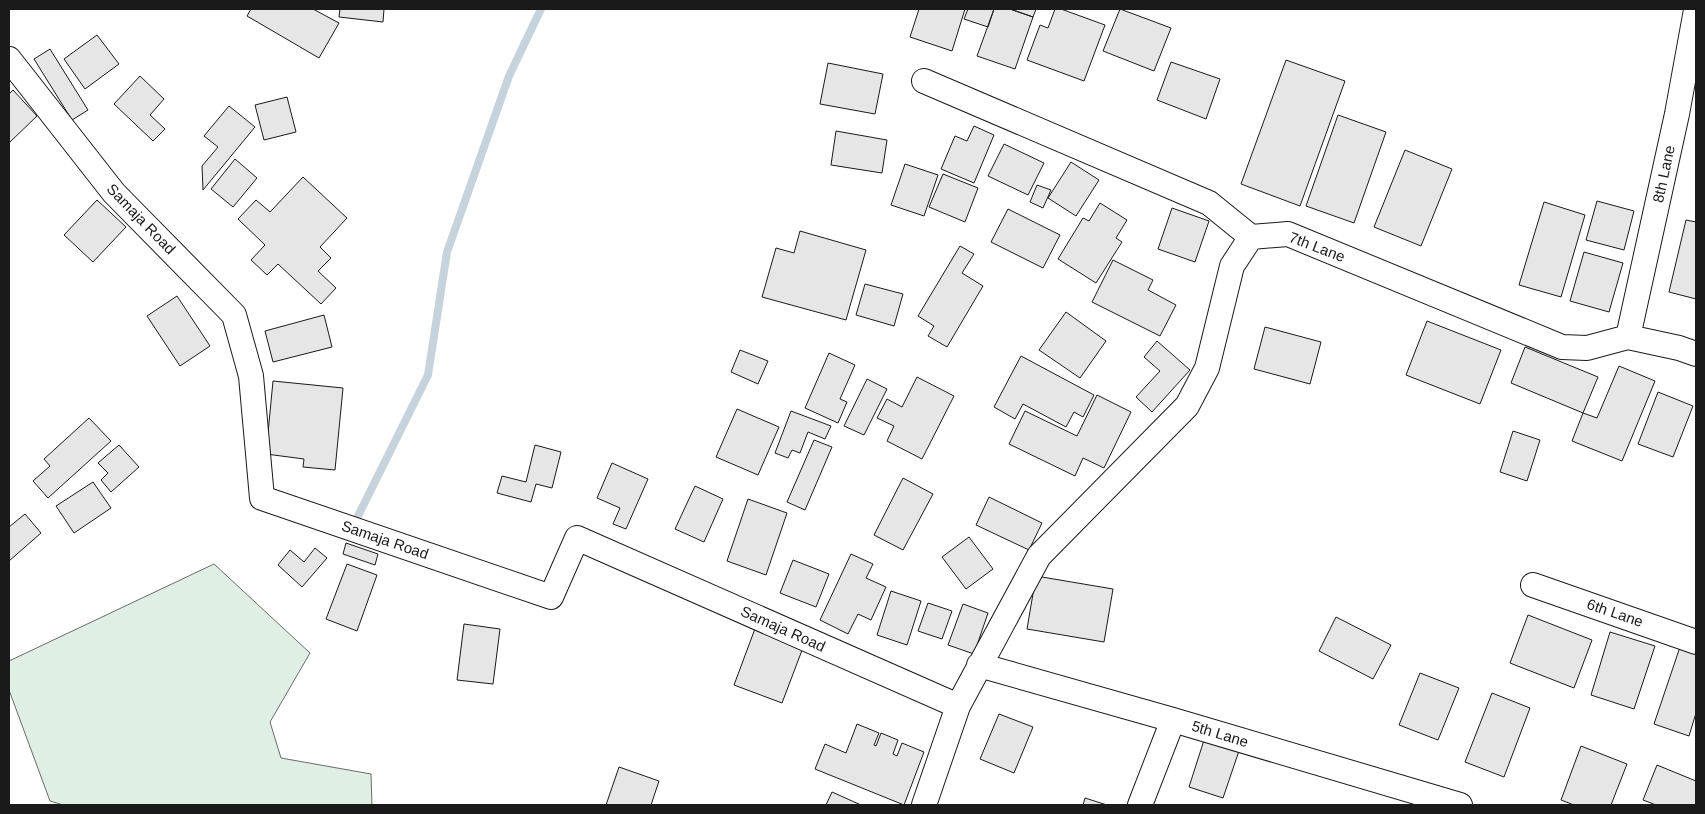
<svg xmlns="http://www.w3.org/2000/svg" width="1705" height="814" font-family="Arial,sans-serif">
<style>
.green{fill:#e0efe3;stroke:#6a6a6a}
.lines{fill:none;stroke-linecap:round;stroke-linejoin:round}
.stream{stroke:#c6d2dc;stroke-width:8}
.building{fill:#e6e6e6;stroke:#1a1a1a}
.street-casing{stroke:#1a1a1a;stroke-width:26}
.street{stroke:#fff;stroke-width:24}
.labels{text-anchor:middle;stroke-width:4;stroke-linejoin:round;paint-order:stroke}
.street-label{font-size:15px;fill:#1a1a1a;stroke:#fff}
</style>
<rect width="100%" height="100%" fill="#fff"/>
<path class="green" d="M 214,564 L 310,653 L 270,722 L 281,758 L 371,774 L 372,805 L 63,805 L 50,801 L 9,690 L 9,661 Z"/>
<g class="lines">
<path class="stream" d="M 357,518 L 428,375 L 447,252 L 509,76 L 541,9"/>
</g>
<path class="building" d="M 251,9 L 313,9 L 339,23 L 319,58 L 247,16 Z
M 340,9 L 384,9 L 383,22 L 339,17 Z
M 919,9 L 965,9 L 952,51 L 910,37 Z
M 968,9 L 994,9 L 988,27 L 964,19 Z
M 994,9 L 1010,9 L 1033,17 L 1015,69 L 977,56 Z
M 1010,9 L 1036,9 L 1033,17 Z
M 1055,9 L 1061,9 L 1105,25 L 1084,81 L 1027,60 L 1040,25 L 1048,28 Z
M 1120,9 L 1171,28 L 1154,71 L 1103,51 Z
M 97,35 L 119,64 L 85,89 L 64,59 Z
M 50,49 L 88,110 L 72,120 L 34,59 Z
M 1286,60 L 1345,81 L 1300,206 L 1241,184 Z
M 1171,62 L 1220,79 L 1206,119 L 1157,100 Z
M 828,63 L 883,74 L 875,114 L 820,104 Z
M 140,76 L 164,99 L 150,115 L 165,129 L 153,141 L 114,104 Z
M 13,90 L 37,116 L 9,143 L 9,94 Z
M 287,97 L 296,132 L 264,140 L 255,105 Z
M 229,106 L 255,127 L 203,190 L 202,166 L 218,147 L 204,136 Z
M 1338,115 L 1386,132 L 1354,223 L 1306,206 Z
M 974,126 L 994,135 L 974,183 L 941,169 L 955,136 L 967,141 Z
M 836,131 L 887,140 L 882,173 L 831,165 Z
M 1004,144 L 1044,163 L 1028,195 L 988,176 Z
M 1405,150 L 1452,169 L 1421,246 L 1374,227 Z
M 235,159 L 257,178 L 233,207 L 211,189 Z
M 1071,162 L 1099,180 L 1076,216 L 1048,198 Z
M 905,164 L 938,175 L 924,216 L 891,205 Z
M 943,174 L 978,188 L 965,222 L 929,207 Z
M 303,177 L 347,218 L 320,247 L 331,258 L 318,271 L 336,288 L 321,304 L 278,264 L 267,275 L 251,260 L 265,245 L 238,219 L 256,200 L 270,212 Z
M 1037,185 L 1051,190 L 1043,208 L 1030,202 Z
M 97,200 L 126,227 L 93,262 L 64,235 Z
M 1597,201 L 1634,211 L 1624,250 L 1586,240 Z
M 1544,202 L 1585,215 L 1561,297 L 1519,285 Z
M 1100,203 L 1127,220 L 1116,238 L 1122,242 L 1096,283 L 1058,259 L 1083,218 L 1089,221 Z
M 1172,208 L 1209,221 L 1195,262 L 1158,249 Z
M 1008,209 L 1060,235 L 1043,268 L 991,242 Z
M 1686,220 L 1696,222 L 1696,299 L 1669,292 Z
M 800,231 L 866,250 L 846,320 L 762,297 L 776,248 L 794,253 Z
M 960,246 L 974,254 L 962,273 L 983,286 L 947,347 L 928,336 L 934,326 L 918,316 Z
M 1584,252 L 1623,263 L 1609,312 L 1570,301 Z
M 1113,260 L 1153,280 L 1148,290 L 1176,305 L 1160,336 L 1092,302 Z
M 865,284 L 903,294 L 894,326 L 856,315 Z
M 177,296 L 210,346 L 180,366 L 147,316 Z
M 1066,312 L 1106,341 L 1080,378 L 1039,350 Z
M 324,315 L 332,347 L 273,362 L 265,331 Z
M 1427,321 L 1501,350 L 1480,404 L 1406,375 Z
M 1265,327 L 1321,342 L 1310,384 L 1254,369 Z
M 1157,341 L 1190,370 L 1152,412 L 1136,397 L 1160,371 L 1144,357 Z
M 1525,347 L 1598,377 L 1583,413 L 1511,383 Z
M 740,350 L 768,361 L 758,384 L 731,372 Z
M 829,353 L 855,365 L 840,399 L 847,402 L 838,423 L 805,408 Z
M 1021,356 L 1094,395 L 1083,417 L 1074,412 L 1066,427 L 1023,404 L 1015,419 L 994,407 Z
M 1619,366 L 1655,381 L 1622,461 L 1572,441 L 1583,413 L 1597,418 Z
M 917,377 L 954,396 L 922,459 L 887,441 L 894,426 L 877,418 L 887,399 L 902,407 Z
M 867,379 L 887,389 L 864,435 L 844,426 Z
M 273,381 L 343,388 L 335,470 L 303,467 L 304,459 L 266,454 Z
M 1658,392 L 1693,406 L 1673,457 L 1638,444 Z
M 1097,395 L 1131,412 L 1104,468 L 1083,458 L 1075,476 L 1009,444 L 1025,411 L 1077,436 Z
M 737,409 L 779,427 L 758,475 L 716,457 Z
M 791,411 L 831,426 L 825,439 L 808,432 L 800,453 L 792,450 L 788,458 L 775,453 Z
M 89,418 L 111,441 L 48,498 L 33,481 L 50,466 L 44,459 Z
M 1513,431 L 1540,440 L 1527,481 L 1500,472 Z
M 814,440 L 832,447 L 805,510 L 787,502 Z
M 119,445 L 139,467 L 111,492 L 101,480 L 108,473 L 98,463 Z
M 535,445 L 561,452 L 552,488 L 536,484 L 531,502 L 497,493 L 502,476 L 526,482 Z
M 612,463 L 648,479 L 626,529 L 613,524 L 620,508 L 597,498 Z
M 903,478 L 933,494 L 903,550 L 874,535 Z
M 93,482 L 111,508 L 74,533 L 56,506 Z
M 695,486 L 723,499 L 704,542 L 675,529 Z
M 989,497 L 1042,523 L 1029,550 L 976,525 Z
M 748,499 L 787,513 L 766,575 L 727,561 Z
M 25,514 L 41,533 L 9,561 L 9,527 Z
M 969,537 L 993,569 L 966,589 L 942,557 Z
M 346,543 L 378,554 L 375,565 L 343,554 Z
M 315,548 L 327,558 L 302,587 L 278,565 L 290,550 L 304,562 Z
M 851,554 L 873,564 L 866,578 L 886,587 L 871,620 L 858,614 L 848,634 L 820,620 Z
M 793,560 L 829,574 L 816,607 L 780,593 Z
M 347,564 L 377,575 L 357,631 L 326,619 Z
M 1036,576 L 1113,589 L 1104,642 L 1027,629 Z
M 891,591 L 921,601 L 907,645 L 877,635 Z
M 928,603 L 952,611 L 942,639 L 918,631 Z
M 963,604 L 988,613 L 974,654 L 948,645 Z
M 1528,615 L 1592,640 L 1574,688 L 1510,663 Z
M 1336,617 L 1391,645 L 1373,679 L 1319,651 Z
M 464,624 L 500,629 L 493,684 L 457,680 Z
M 756,626 L 804,645 L 782,703 L 734,685 Z
M 1610,632 L 1655,646 L 1634,709 L 1591,695 Z
M 1681,644 L 1696,649 L 1696,713 L 1689,736 L 1654,724 Z
M 1420,673 L 1459,688 L 1438,740 L 1399,725 Z
M 1492,693 L 1530,708 L 1504,777 L 1465,762 Z
M 999,714 L 1033,727 L 1014,773 L 980,759 Z
M 857,724 L 879,733 L 874,745 L 876,746 L 881,733 L 898,740 L 893,754 L 897,756 L 902,743 L 924,752 L 904,805 L 815,769 L 825,744 L 846,753 Z
M 1205,737 L 1240,748 L 1223,798 L 1189,787 Z
M 1581,746 L 1627,764 L 1611,805 L 1574,805 L 1561,800 Z
M 1657,765 L 1696,781 L 1696,805 L 1656,805 L 1643,800 Z
M 619,767 L 659,781 L 651,805 L 606,805 Z
M 832,792 L 861,805 L 826,805 Z
M 1085,798 L 1107,805 L 1083,805 Z"/>
<g class="lines">
<g class="street-casing">
<path id="street" d="M 9,59 L 114,193 L 234,315 L 251,376 L 262,498 L 551,597 L 577,538 L 958,706
M 924,81 L 1209,203 L 1251,237 L 1288,234 L 1562,347 L 1587,348 L 1628,337 L 1679,348 L 1696,354
M 1628,337 L 1677,114 L 1696,10
M 1533,585 L 1696,642
M 979,665 L 1173,720 L 1460,805
M 924,805 L 958,706 L 1039,556 L 1187,406 L 1207,368 L 1232,266 L 1251,237
M 1140,805 L 1173,720"/>
</g>
<use href="#street" class="street"/>
</g>
<g class="labels">
<g class="street-label">
<text transform="translate(1664 174) rotate(-78)" y="5">8th Lane</text>
<text transform="translate(141 219) rotate(46)" y="5">Samaja Road</text>
<text transform="translate(1317 247) rotate(21)" y="5">7th Lane</text>
<text transform="translate(385 540) rotate(19)" y="5">Samaja Road</text>
<text transform="translate(1615 613) rotate(19)" y="5">6th Lane</text>
<text transform="translate(783 629) rotate(24)" y="5">Samaja Road</text>
<text transform="translate(1220 734) rotate(17)" y="5">5th Lane</text>
</g>
</g>
<rect width="1705" height="814" fill="none" stroke="#1a1a1a" stroke-width="20"/>
</svg>
